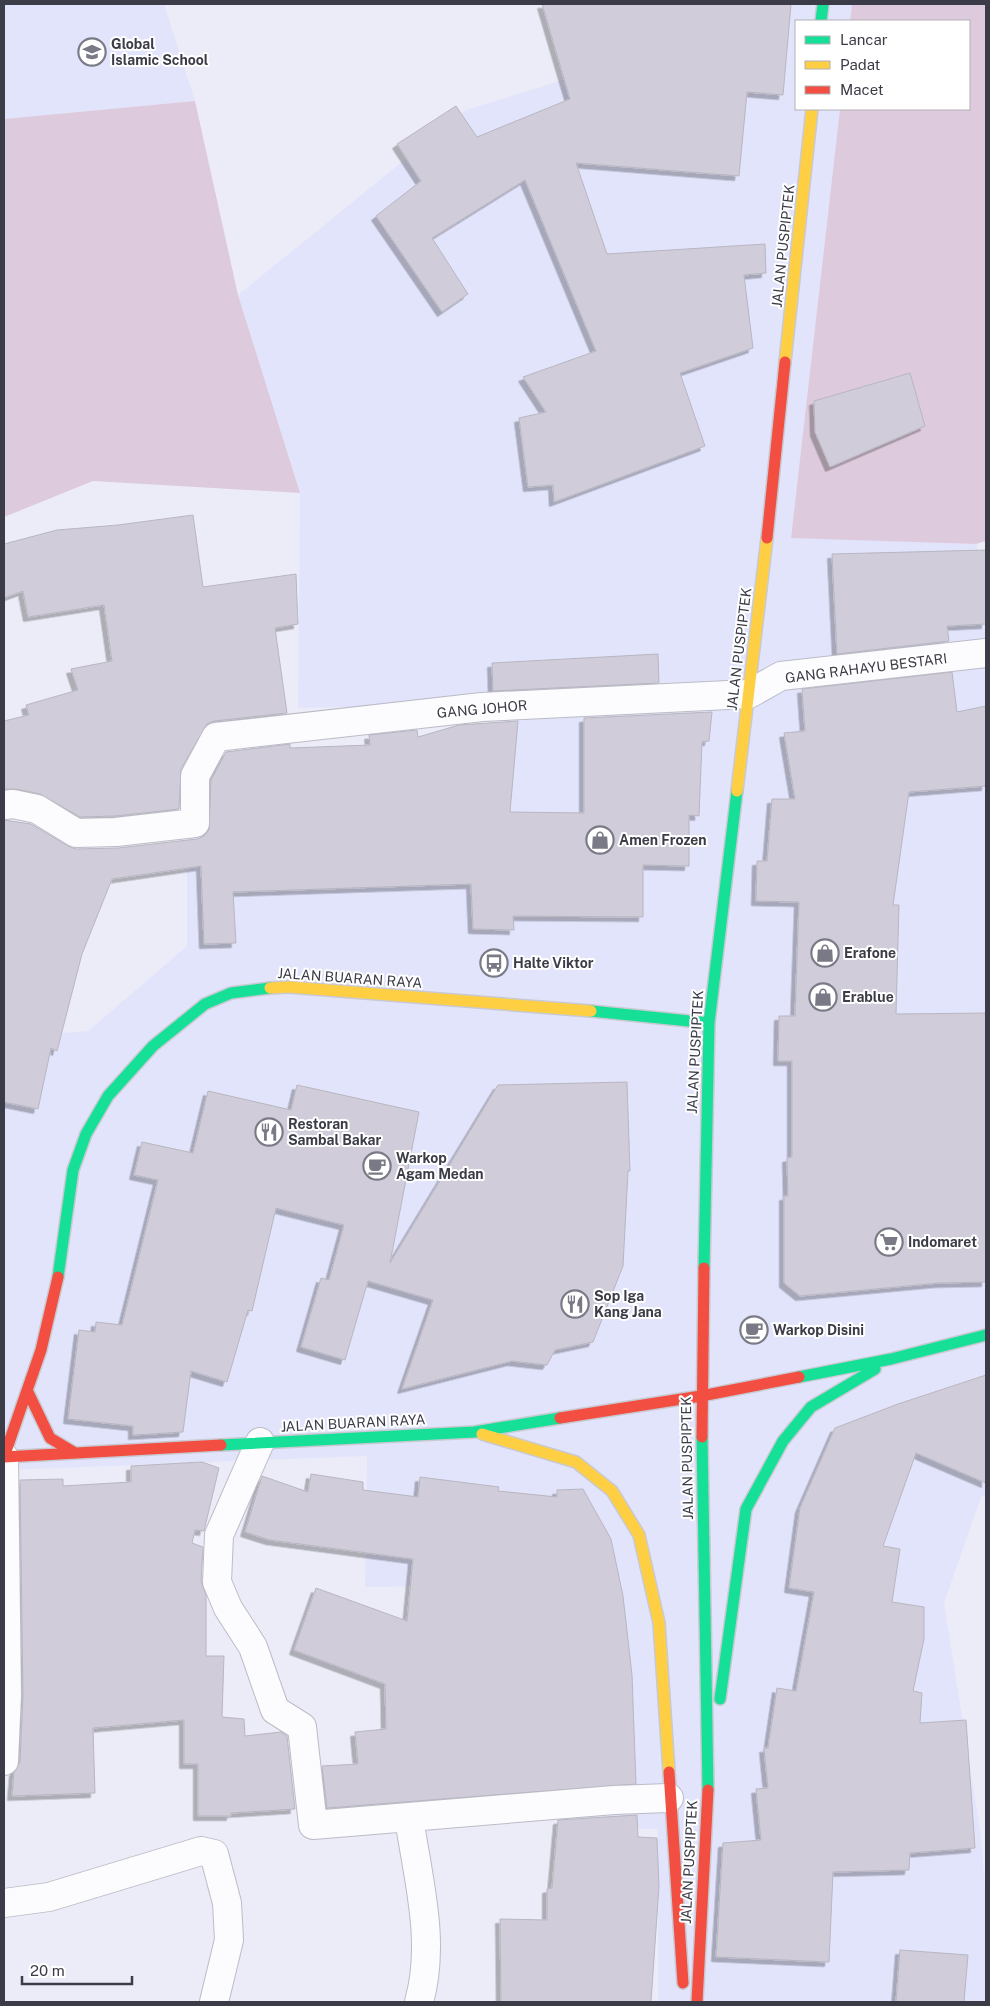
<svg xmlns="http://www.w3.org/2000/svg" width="990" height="2006" font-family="'Public Sans',sans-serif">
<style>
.built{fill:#e2e4fc}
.green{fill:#ddcadc}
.building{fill:#d0ccd9;stroke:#b8b6c0;filter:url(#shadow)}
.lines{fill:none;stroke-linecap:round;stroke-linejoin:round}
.street-casing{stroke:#bbbcc6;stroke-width:30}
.fast-casing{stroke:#c9c9d1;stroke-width:14}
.slow-casing{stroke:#c9c9d1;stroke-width:14}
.jam-casing{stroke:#c9c9d1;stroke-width:14}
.street{stroke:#fcfcfe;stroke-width:28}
.fast{stroke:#16e098;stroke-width:11}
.slow{stroke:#ffcf43;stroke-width:11}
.jam{stroke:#f24e42;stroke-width:11}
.labels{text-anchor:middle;stroke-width:4;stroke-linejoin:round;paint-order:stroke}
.poi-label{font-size:14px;font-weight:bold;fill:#3b3c47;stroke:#fff;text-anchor:start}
.street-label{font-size:14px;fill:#3b3c47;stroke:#fff}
</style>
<defs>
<filter id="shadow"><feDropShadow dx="-4.5" dy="4.5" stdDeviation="0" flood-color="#0004"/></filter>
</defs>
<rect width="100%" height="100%" fill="#ececf8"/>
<path class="built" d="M 4,4 L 164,4 L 195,101 L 4,119 Z
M 619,4 L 852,4 L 850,21 L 796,21 L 796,109 L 840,109 L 791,537 L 977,544 L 986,640 L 986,1495 L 981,1497 L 944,1603 L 981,1836 L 986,1900 L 986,2002 L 658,2002 L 658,1829 L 582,1827 L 554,1584 L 365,1587 L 367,1456 L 4,1470 L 4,1039 L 88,1031 L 187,946 L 187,815 L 502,796 L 518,703 L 298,708 L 300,493 L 238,295 L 466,110 L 618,63 Z"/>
<path class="green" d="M 852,4 L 986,4 L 986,541 L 976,544 L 791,538 L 840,109 L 969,109 L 969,21 L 850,21 Z
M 195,101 L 238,295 L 300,493 L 93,481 L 4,517 L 4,119 Z"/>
<path class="building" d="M 542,4 L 791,4 L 783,95 L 747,92 L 739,176 L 576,163 L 607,254 L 765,244 L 766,273 L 744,275 L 753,348 L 680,373 L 705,446 L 554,502 L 553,485 L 528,487 L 519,418 L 546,412 L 523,377 L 596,351 L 525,180 L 432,238 L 468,294 L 442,312 L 376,216 L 421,181 L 397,144 L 456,106 L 477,137 L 570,99 Z
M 910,373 L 925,426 L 830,467 L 815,432 L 814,401 Z
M 193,515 L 203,587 L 296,574 L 298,624 L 275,628 L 287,713 L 214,721 L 207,724 L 181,769 L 179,809 L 115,816 L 80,817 L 40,794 L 16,789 L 4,789 L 4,721 L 29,715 L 26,705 L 78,690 L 71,669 L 112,661 L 104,605 L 28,617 L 23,591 L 4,598 L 4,544 L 57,530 L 118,525 Z
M 986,550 L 986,624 L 947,626 L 949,641 L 837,654 L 832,554 Z
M 658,654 L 659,683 L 493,691 L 492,663 Z
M 952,672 L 957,712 L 986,706 L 986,786 L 909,792 L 893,905 L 899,905 L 896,1014 L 986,1013 L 986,1282 L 939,1283 L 800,1296 L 784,1283 L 784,1196 L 788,1196 L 787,1158 L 792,1157 L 792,1061 L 778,1061 L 779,1016 L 795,1016 L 799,902 L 756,901 L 757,861 L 767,861 L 772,799 L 795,799 L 784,733 L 805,731 L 802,689 Z
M 712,712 L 709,741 L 702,742 L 699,816 L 689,815 L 689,866 L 643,865 L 643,917 L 513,916 L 514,930 L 473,929 L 471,884 L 233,892 L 236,943 L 204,944 L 201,866 L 112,879 L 82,954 L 57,1051 L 51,1048 L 38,1109 L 4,1102 L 4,820 L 31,824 L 68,846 L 76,849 L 118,848 L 197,839 L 204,836 L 209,830 L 211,780 L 226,752 L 290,744 L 290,748 L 370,745 L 369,735 L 417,730 L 418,737 L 459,725 L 518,721 L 510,812 L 584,813 L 584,718 Z
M 627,1082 L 630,1171 L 628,1171 L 623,1266 L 593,1342 L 555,1350 L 547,1365 L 512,1361 L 402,1389 L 433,1300 L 368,1281 L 345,1360 L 301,1347 L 321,1278 L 329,1280 L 344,1225 L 276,1208 L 252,1311 L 248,1310 L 227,1382 L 191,1371 L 183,1432 L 133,1435 L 133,1426 L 68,1419 L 79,1330 L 95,1332 L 96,1322 L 122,1325 L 158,1180 L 134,1175 L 142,1142 L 193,1153 L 208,1091 L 291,1110 L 297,1085 L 419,1112 L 390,1263 L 498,1085 Z
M 986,1375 L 986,1483 L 916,1453 L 883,1546 L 900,1549 L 892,1602 L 924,1607 L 924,1639 L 913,1691 L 922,1693 L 920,1723 L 966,1720 L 975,1848 L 910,1853 L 909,1870 L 833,1872 L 829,1962 L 716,1957 L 723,1843 L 761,1840 L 756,1789 L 768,1788 L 764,1748 L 768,1748 L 777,1688 L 796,1691 L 814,1592 L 789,1588 L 800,1508 L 835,1428 L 898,1404 Z
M 202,1462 L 219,1468 L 204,1531 L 195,1530 L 192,1543 L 203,1547 L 201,1581 L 206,1595 L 206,1656 L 224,1656 L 222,1717 L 244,1719 L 245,1736 L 281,1732 L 287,1736 L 295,1809 L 231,1813 L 231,1816 L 198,1816 L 198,1764 L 184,1764 L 184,1720 L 93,1728 L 95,1793 L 12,1796 L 14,1772 L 20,1762 L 23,1696 L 20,1480 L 63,1479 L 63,1486 L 131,1482 L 131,1466 Z
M 311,1474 L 363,1482 L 363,1490 L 418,1497 L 420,1477 L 499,1487 L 498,1491 L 557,1497 L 557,1490 L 583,1489 L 611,1539 L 623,1596 L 632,1675 L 636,1784 L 327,1808 L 322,1766 L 358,1764 L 355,1732 L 386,1729 L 385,1684 L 294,1650 L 316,1588 L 407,1621 L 413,1559 L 270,1540 L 245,1532 L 262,1476 L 308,1492 Z
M 637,1815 L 638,1837 L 657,1838 L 659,1886 L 651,2002 L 501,2002 L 500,1919 L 547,1920 L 547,1889 L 552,1888 L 558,1820 Z
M 900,1950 L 968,1955 L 964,2002 L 896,2002 Z"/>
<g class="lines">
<g class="street-casing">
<path id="street" d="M 4,805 L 13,804 L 37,809 L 76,833 L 116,832 L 195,823 L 195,776 L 216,737 L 482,707 L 749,694 L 781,676 L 986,653
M 260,1442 L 219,1535 L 217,1582 L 228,1608 L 253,1647 L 275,1710 L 302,1727 L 313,1825 L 614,1800 L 669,1798
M 4,1761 L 7,1695 L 4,1457
M 409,1818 C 418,1879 436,1942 419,2002
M 4,1903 L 49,1897 L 201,1851 L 214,1854 L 227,1903 L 229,1940 L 214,2002"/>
</g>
<g class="fast-casing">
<path id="fast" d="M 821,21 L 823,4
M 591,1011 L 709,1023
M 704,1268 L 709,1023 L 737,791
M 58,1277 L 73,1170 L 86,1134 L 108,1096 L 153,1046 L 205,1004 L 231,993 L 270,988
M 799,1377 L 891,1359 L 986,1335
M 702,1437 L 708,1790
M 221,1445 L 474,1432 L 560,1418
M 720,1699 L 746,1509 L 783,1441 L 811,1407 L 875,1369"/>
</g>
<g class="slow-casing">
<path id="slow" d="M 785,362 L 812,109
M 737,791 L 767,538
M 270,988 L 289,987 L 591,1011
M 482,1434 L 576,1462 L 612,1491 L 639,1535 L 659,1623 L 669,1772"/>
</g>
<g class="jam-casing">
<path id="jam" d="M 767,538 L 785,362
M 28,1392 L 50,1438 L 75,1453
M 560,1418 L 701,1396 L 799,1377
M 702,1437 L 704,1268
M 4,1457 L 41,1350 L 58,1277
M 4,1457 L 221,1445
M 669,1772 L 683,1983
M 697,2002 L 708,1790"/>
</g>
<use href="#street" class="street"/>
<use href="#fast" class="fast"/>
<use href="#slow" class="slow"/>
<use href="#jam" class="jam"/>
</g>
<defs>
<g id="school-ring" transform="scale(1.4375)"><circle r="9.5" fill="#fff" stroke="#797a85" stroke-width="1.5"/><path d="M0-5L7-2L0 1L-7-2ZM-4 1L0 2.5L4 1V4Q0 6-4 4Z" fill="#797a85"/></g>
<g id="shop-ring" transform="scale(1.4375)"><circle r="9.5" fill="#fff" stroke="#797a85" stroke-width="1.5"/><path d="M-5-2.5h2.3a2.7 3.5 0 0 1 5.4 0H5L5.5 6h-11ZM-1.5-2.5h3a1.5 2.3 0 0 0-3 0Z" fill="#797a85"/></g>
<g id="bus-ring" transform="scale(1.4375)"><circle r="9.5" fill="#fff" stroke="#797a85" stroke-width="1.5"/><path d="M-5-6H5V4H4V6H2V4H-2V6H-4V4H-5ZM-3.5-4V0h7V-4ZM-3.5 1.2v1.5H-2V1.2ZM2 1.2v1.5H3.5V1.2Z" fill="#797a85"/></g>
<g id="restaurant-ring" transform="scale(1.4375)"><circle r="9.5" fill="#fff" stroke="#797a85" stroke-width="1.5"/><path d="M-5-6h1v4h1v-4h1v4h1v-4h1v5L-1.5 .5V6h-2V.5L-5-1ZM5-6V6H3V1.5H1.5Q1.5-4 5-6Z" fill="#797a85"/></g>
<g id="cafe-ring" transform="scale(1.4375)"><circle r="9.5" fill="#fff" stroke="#797a85" stroke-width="1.5"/><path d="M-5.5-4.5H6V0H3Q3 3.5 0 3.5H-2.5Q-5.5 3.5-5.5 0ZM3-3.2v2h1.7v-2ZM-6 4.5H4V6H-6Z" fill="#797a85"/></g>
<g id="supermarket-ring" transform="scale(1.4375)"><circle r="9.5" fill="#fff" stroke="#797a85" stroke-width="1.5"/><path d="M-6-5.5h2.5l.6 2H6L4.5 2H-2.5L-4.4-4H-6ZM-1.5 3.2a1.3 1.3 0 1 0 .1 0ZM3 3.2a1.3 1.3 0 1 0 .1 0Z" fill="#797a85"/></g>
</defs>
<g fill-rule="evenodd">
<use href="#school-ring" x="92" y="52"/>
<use href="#shop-ring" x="600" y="840"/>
<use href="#shop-ring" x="825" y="953"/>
<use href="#bus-ring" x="494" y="963"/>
<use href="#shop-ring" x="823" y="997"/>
<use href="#restaurant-ring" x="269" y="1132"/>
<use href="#cafe-ring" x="377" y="1166"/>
<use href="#supermarket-ring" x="889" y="1242"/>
<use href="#restaurant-ring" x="575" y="1304"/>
<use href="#cafe-ring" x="754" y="1330"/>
</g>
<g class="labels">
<g class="poi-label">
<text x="111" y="49">Global<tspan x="111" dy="16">Islamic School</tspan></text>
<text x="619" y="845">Amen Frozen</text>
<text x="844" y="958">Erafone</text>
<text x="513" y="968">Halte Viktor</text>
<text x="842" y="1002">Erablue</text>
<text x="288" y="1129">Restoran<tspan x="288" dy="16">Sambal Bakar</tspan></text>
<text x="396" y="1163">Warkop<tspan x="396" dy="16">Agam Medan</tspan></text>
<text x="908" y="1247">Indomaret</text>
<text x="594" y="1301">Sop Iga<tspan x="594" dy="16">Kang Jana</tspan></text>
<text x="773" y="1335">Warkop Disini</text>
</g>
<g class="street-label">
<text transform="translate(783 246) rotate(-84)" y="5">JALAN PUSPIPTEK</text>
<text transform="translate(739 649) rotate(-83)" y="5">JALAN PUSPIPTEK</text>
<text transform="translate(866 668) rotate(-7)" y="5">GANG RAHAYU BESTARI</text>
<text transform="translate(482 709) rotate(-5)" y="5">GANG JOHOR</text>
<text transform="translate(350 978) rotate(4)" y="5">JALAN BUARAN RAYA</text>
<text transform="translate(695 1052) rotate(-87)" y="5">JALAN PUSPIPTEK</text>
<text transform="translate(353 1423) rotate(-3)" y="5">JALAN BUARAN RAYA</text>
<text transform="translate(687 1458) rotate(-91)" y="5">JALAN PUSPIPTEK</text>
<text transform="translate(689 1862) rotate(-87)" y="5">JALAN PUSPIPTEK</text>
</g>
</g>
<rect width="990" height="2006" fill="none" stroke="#3b3c47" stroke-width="10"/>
<rect x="795" y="20" width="175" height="90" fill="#ffffff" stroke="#b1b1b5"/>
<rect x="805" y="36" width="25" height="8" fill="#16e098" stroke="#b1b1b5"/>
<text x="840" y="45" font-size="15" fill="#3b3c47">Lancar</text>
<rect x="805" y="61" width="25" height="8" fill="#ffcf43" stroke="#b1b1b5"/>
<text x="840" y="70" font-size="15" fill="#3b3c47">Padat</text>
<rect x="805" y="86" width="25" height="8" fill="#f24e42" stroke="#b1b1b5"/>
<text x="840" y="95" font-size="15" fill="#3b3c47">Macet</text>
<path d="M22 1976v8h110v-8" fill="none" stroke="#3b3c47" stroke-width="2.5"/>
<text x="30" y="1976" font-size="15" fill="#3b3c47" stroke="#ffffff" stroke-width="4" paint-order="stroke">20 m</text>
</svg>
